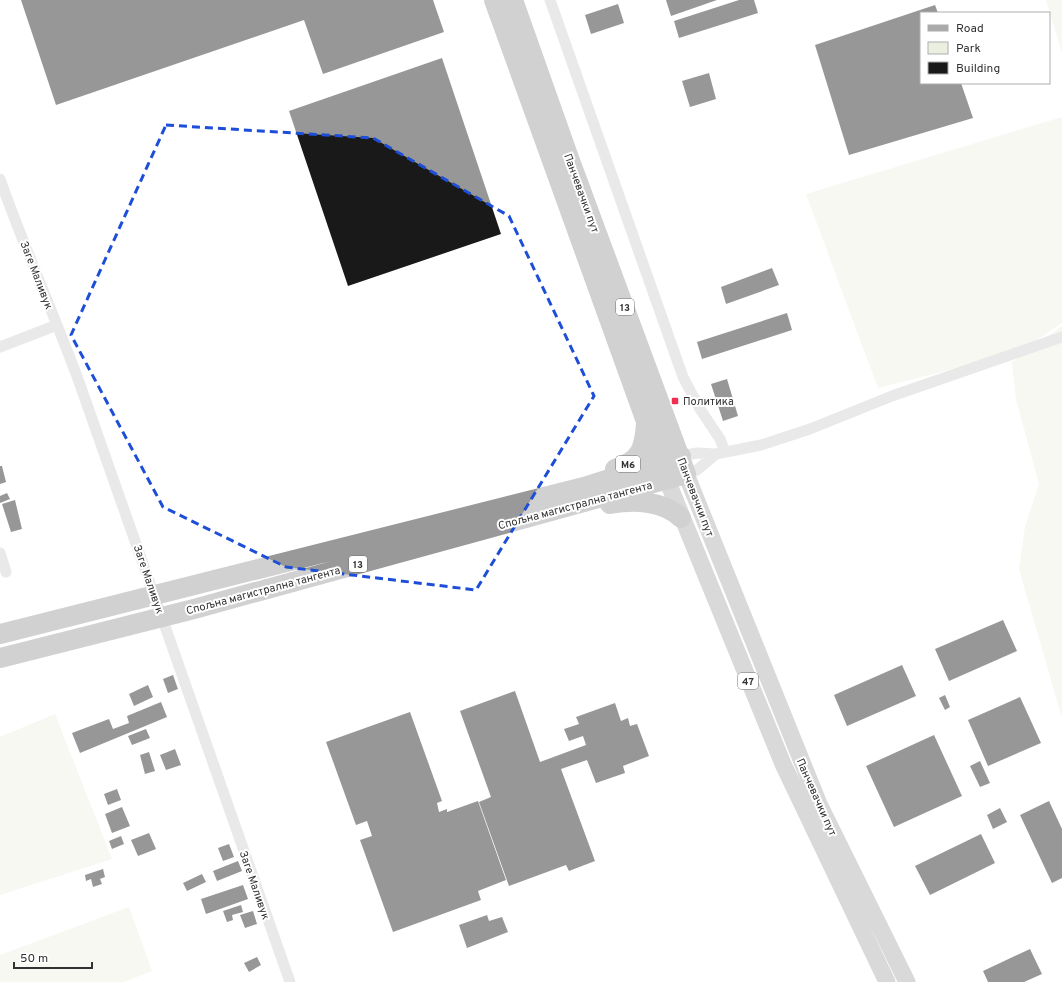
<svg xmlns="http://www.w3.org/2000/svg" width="1062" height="982" font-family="Overpass,sans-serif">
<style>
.green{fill:#eaefe0}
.building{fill:#191919}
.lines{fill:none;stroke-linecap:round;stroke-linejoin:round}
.street{stroke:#cfcfcf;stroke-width:11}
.primary{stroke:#aaa;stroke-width:17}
.highway{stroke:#999;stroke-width:20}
.marked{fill:none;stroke:#1d4ed8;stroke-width:3;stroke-dasharray:8 5;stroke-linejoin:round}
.poi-dot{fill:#ef2e50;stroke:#fff;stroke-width:1.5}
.labels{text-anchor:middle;stroke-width:4;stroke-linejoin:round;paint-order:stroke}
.shield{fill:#fff;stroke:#707070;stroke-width:1}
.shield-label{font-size:10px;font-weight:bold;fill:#323232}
.street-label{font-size:11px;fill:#323232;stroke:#fff}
.poi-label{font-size:11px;fill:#323232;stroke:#fff;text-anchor:start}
</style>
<rect width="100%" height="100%" fill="#fff"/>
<path class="green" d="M 1046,0 L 1062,0 L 1062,53 Z
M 1062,117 L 1062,323 L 1019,352 L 878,388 L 806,194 Z
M 1062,326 L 1062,718 L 1019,569 L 1025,527 L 1039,484 L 1016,399 L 1012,362 Z
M 55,714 L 112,859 L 0,895 L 0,737 Z
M 129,907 L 152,971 L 124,982 L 0,982 L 0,955 Z"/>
<path class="building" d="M 21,0 L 433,0 L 444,32 L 323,74 L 304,20 L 56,105 Z
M 666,0 L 717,0 L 671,16 Z
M 739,0 L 754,0 L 758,13 L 679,38 L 674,21 Z
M 618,4 L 624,23 L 591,34 L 585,15 Z
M 935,5 L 938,13 L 921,13 L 921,83 L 961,83 L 973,118 L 849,155 L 815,45 Z
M 442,58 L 501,234 L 348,286 L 289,111 Z
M 709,73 L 716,99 L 690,107 L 682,81 Z
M 772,268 L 779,285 L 726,304 L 721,287 Z
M 787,313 L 792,330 L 702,359 L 697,342 Z
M 727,379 L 738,416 L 723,421 L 711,384 Z
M 0,466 L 2,466 L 6,482 L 0,484 Z
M 7,493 L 10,499 L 0,503 L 0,496 Z
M 15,500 L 22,529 L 11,532 L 2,504 Z
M 1003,620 L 1017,651 L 949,681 L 935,649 Z
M 902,665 L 916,696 L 847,726 L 834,695 Z
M 173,675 L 178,689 L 168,693 L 163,679 Z
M 148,685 L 153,697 L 134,706 L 129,694 Z
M 515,691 L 540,762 L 586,745 L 583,736 L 569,741 L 564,729 L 579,724 L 576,717 L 615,703 L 621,721 L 628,718 L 630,726 L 637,724 L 649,756 L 623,766 L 625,773 L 596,783 L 587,760 L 561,769 L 595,861 L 569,871 L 566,865 L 509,886 L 479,802 L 491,797 L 460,711 Z
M 945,695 L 950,707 L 945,710 L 939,698 Z
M 1020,697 L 1041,743 L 988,766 L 968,720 Z
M 161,702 L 167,717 L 80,753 L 72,733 L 109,719 L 113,729 L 129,723 L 127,716 Z
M 410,712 L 442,801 L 437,803 L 439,812 L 447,809 L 447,812 L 478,801 L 506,880 L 478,891 L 481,900 L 393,932 L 360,840 L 372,836 L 367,821 L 356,825 L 326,742 Z
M 146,729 L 150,738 L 132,745 L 128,736 Z
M 934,735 L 962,796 L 894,827 L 866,766 Z
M 175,749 L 181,765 L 166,770 L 160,755 Z
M 149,752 L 155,771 L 145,774 L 140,755 Z
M 980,761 L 990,783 L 980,787 L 970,766 Z
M 117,789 L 121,800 L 108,805 L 104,794 Z
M 1049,801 L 1062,829 L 1062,878 L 1052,883 L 1020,815 Z
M 122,807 L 130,826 L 112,833 L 105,814 Z
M 1000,808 L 1007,822 L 993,829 L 987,815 Z
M 149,833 L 156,849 L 138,856 L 131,840 Z
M 981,834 L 995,863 L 930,895 L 915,866 Z
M 121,836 L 124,844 L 112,849 L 109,841 Z
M 229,844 L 234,857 L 223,861 L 218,848 Z
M 238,861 L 242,871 L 217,881 L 213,871 Z
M 103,869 L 105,877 L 100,879 L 102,884 L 93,887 L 91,879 L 86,881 L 85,875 Z
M 202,874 L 206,882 L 187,891 L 183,883 Z
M 243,885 L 248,899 L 206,914 L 201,899 Z
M 241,905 L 243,912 L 232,915 L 233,920 L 227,922 L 223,911 Z
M 253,911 L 257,924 L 245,928 L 240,915 Z
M 487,915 L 489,921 L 502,917 L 508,932 L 467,948 L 459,925 Z
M 1030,949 L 1042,974 L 1024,982 L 988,982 L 983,971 Z
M 257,957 L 261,965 L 249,972 L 244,963 Z"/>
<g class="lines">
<path class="street" d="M 550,0 L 683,377 L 700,409 L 720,439 L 725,452
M 0,179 C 24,247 53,312 78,379 C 150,579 219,781 290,982
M 0,347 L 57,325
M 681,456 L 697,453 L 716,454 L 761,445 L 810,429 L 892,396 L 1062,337
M 686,474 L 697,470 L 716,454
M 0,553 L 6,572"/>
<path class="primary" d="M 686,474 L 819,804 L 907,982
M 667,480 L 783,764 L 887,982"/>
<path class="highway" d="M 494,0 L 665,474
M 615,469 C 641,460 644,449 646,424
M 610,504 C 633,500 663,500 681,518
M 0,634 L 584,487 L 681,456
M 0,658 L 194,609 L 686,474 L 569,158 L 513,0"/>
</g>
<path d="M0 0H1062V982H0ZM 166,125 L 373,138 L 509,216 L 594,396 L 476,590 L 286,567 L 163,507 L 71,335 Z" fill="#fff" fill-opacity=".55" fill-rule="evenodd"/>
<path class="marked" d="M 166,125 L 373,138 L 509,216 L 594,396 L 476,590 L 286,567 L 163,507 L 71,335 Z"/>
<rect class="poi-dot" x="671" y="397" width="8" height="8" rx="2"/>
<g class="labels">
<g class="shield">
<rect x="616" y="299" width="18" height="16" rx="3"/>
<rect x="616" y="456" width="24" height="16" rx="3"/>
<rect x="349" y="556" width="18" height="16" rx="3"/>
<rect x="738" y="673" width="20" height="16" rx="3"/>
</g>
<g class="shield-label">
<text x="625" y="311">13</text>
<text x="628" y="468">M6</text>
<text x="358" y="568">13</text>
<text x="748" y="685">47</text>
</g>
<g class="street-label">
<text transform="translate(582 193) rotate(70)" y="4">Панчевачки пут</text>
<text transform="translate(37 275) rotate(69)" y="4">Заге Маливук</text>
<text transform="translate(696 497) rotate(69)" y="4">Панчевачки пут</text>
<text transform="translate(575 505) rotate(-15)" y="4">Спољна магистрална тангента</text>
<text transform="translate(149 579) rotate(71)" y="4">Заге Маливук</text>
<text transform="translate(263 590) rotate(-15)" y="4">Спољна магистрална тангента</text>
<text transform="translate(817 797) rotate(66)" y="4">Панчевачки пут</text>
<text transform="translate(255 885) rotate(71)" y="4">Заге Маливук</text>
</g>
<g class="poi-label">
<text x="683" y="405">Политика</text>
</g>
</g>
<rect x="920" y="12" width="130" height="72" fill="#ffffff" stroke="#adadad"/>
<rect x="928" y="25" width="20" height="6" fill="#aaaaaa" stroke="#adadad"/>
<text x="956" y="32" font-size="12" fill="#323232">Road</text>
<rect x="928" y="42" width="20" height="12" fill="#eaefe0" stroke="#adadad"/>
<text x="956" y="52" font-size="12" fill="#323232">Park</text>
<rect x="928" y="62" width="20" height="12" fill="#191919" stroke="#adadad"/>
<text x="956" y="72" font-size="12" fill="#323232">Building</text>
<path d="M14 962v6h78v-6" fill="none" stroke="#323232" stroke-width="2"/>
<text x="20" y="962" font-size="12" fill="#323232" stroke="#ffffff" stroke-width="3" paint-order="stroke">50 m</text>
</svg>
